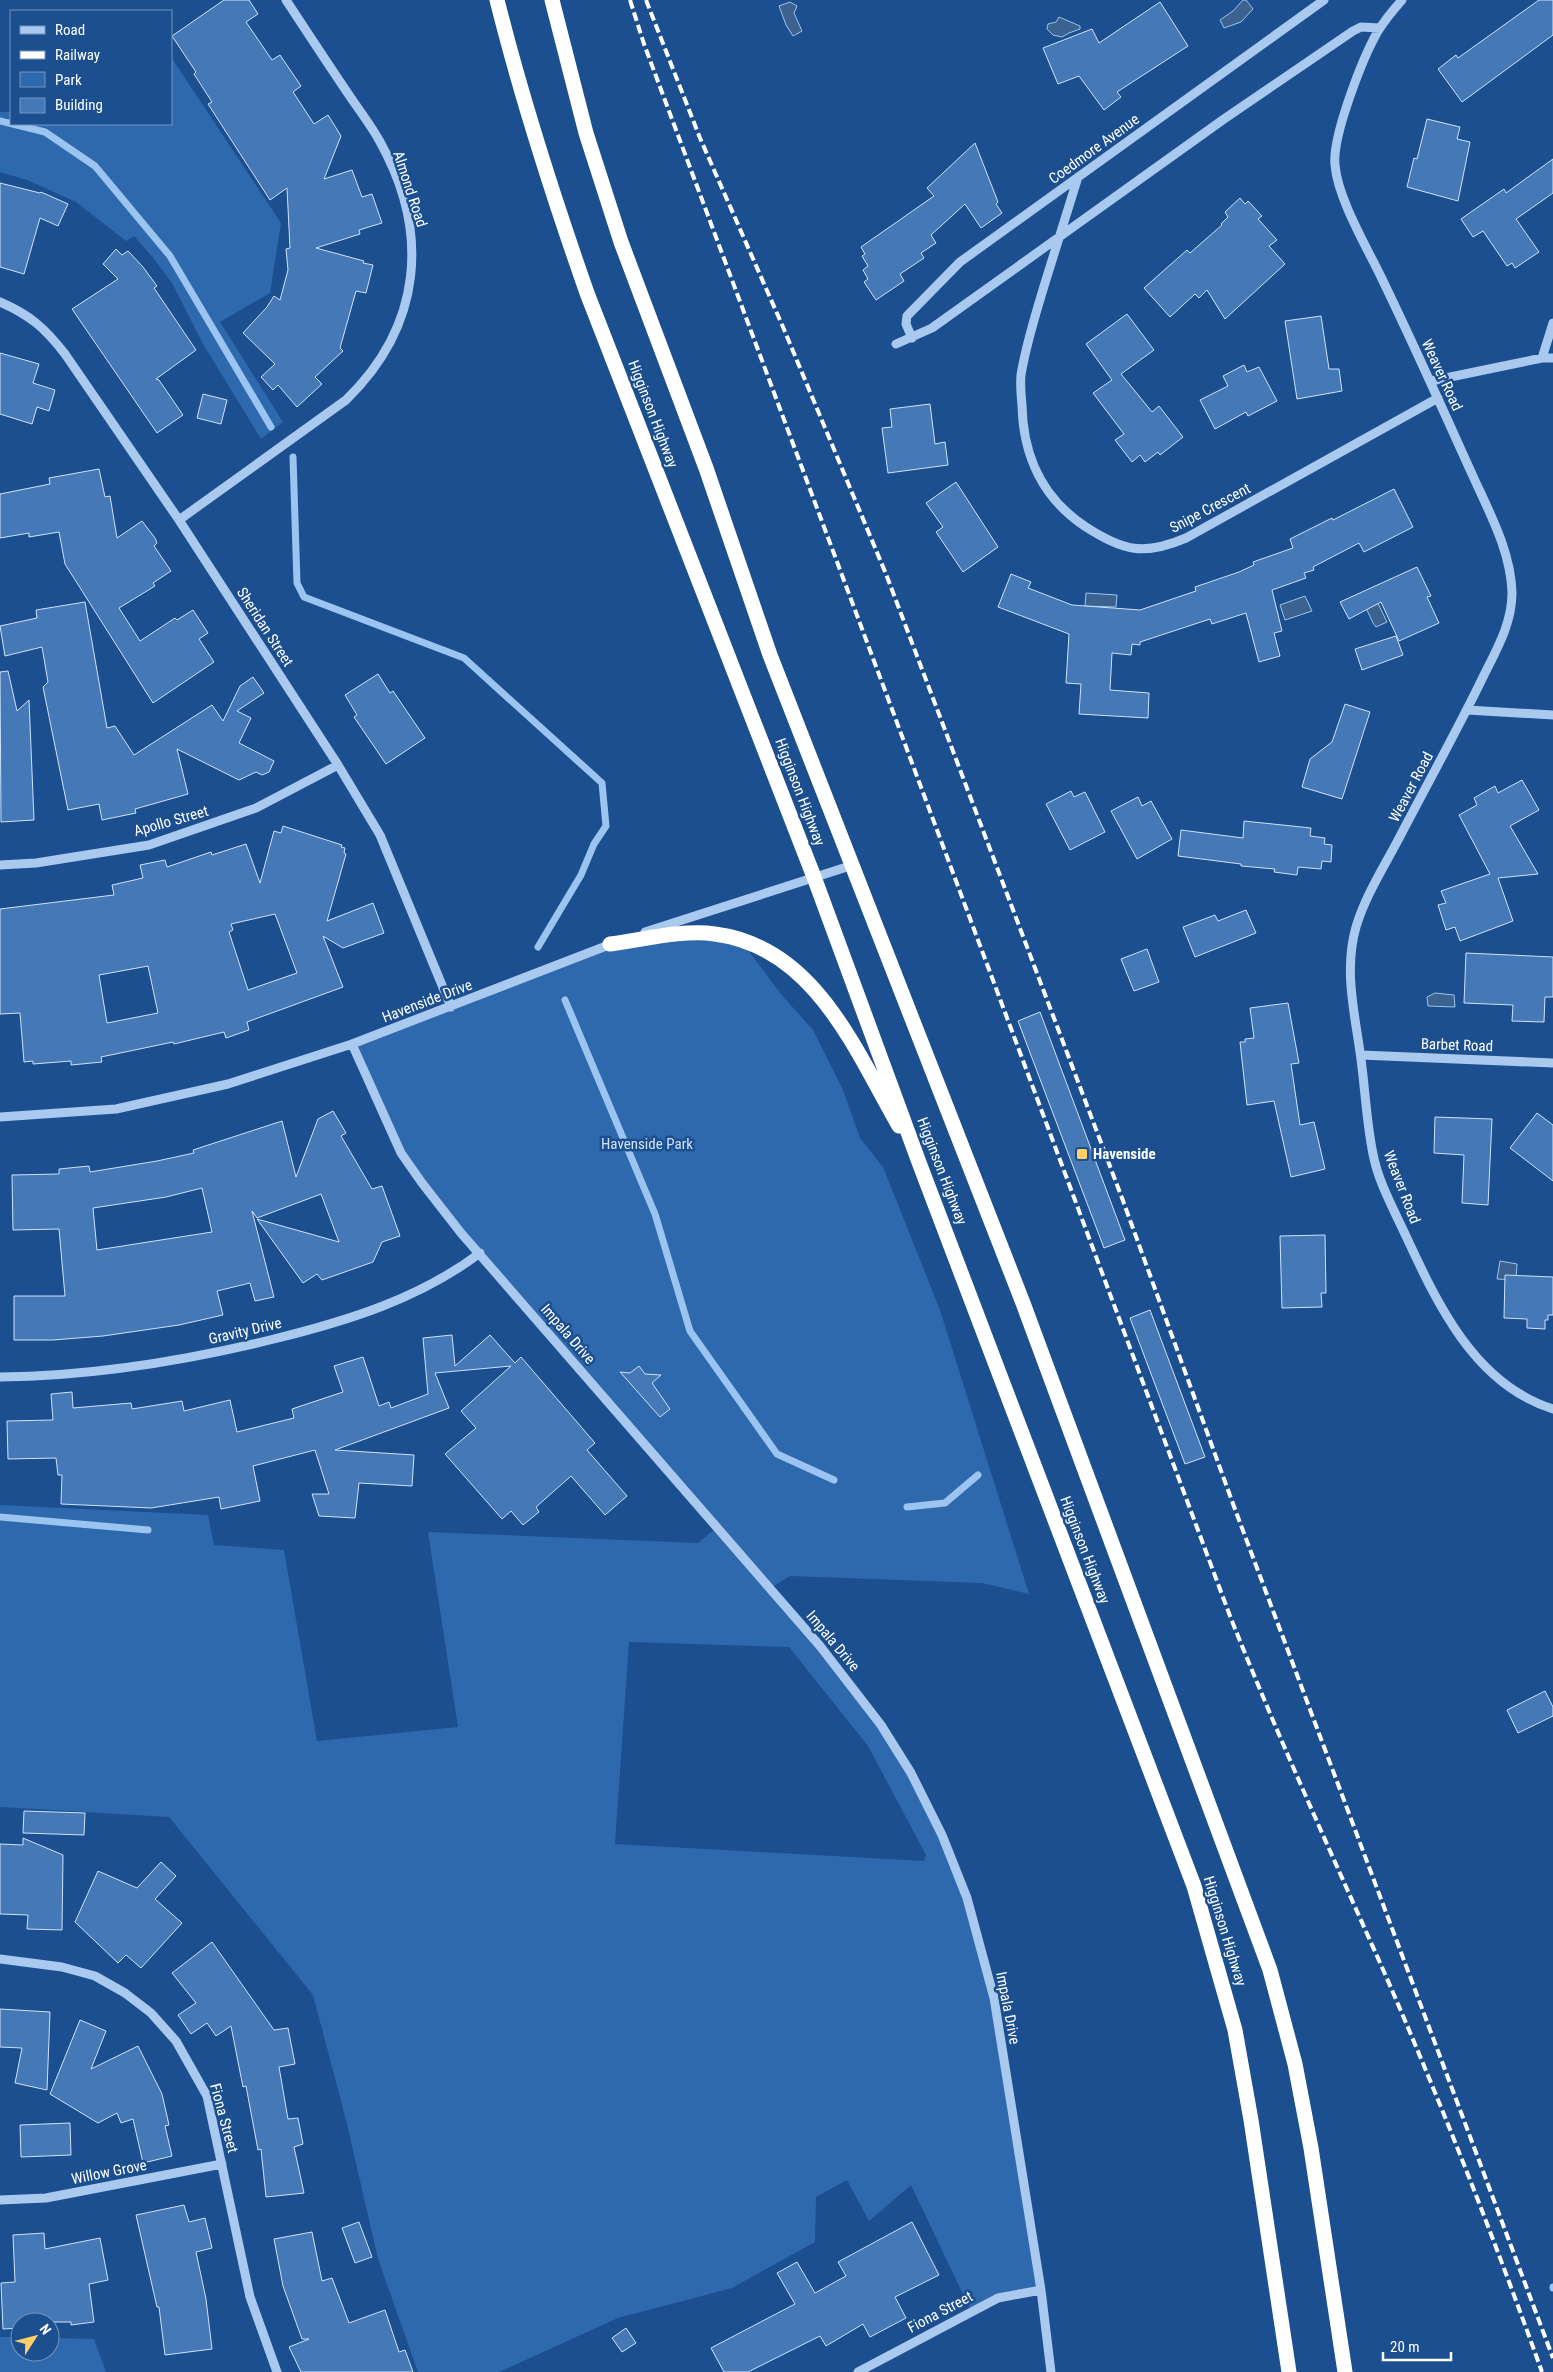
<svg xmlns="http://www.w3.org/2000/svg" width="1553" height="2372" font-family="'Roboto Condensed',sans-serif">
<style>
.green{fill:#2e69ad;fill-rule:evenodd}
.water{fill:#3c6290;stroke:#9cc4f0}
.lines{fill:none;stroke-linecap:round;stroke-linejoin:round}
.stream{stroke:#9cc4f0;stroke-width:7}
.building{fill:#4478b7;stroke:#cfe3fa;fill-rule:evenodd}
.minor{stroke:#a9c9ee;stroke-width:9}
.highway{stroke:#fff;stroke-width:15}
.rail{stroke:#fff;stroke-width:4;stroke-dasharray:9 4;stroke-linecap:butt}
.poi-dot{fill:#ffd166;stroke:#1b4f8f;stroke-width:2}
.labels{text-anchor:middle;stroke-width:5;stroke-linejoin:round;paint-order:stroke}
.street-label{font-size:15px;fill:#fff;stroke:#1b4f8f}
.park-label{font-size:15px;fill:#cfe3fa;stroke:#1b4f8f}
.poi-label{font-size:15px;font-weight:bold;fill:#fff;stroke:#1b4f8f;text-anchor:start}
</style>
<rect width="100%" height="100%" fill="#1b4f8f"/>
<path class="green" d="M 171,57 L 281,223 L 270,293 L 220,322 L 283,422 L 261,439 L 203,344 L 172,283 L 154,259 L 134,236 L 126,241 L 76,202 L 27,180 L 0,172 L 0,112 L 11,112 L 11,124 L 171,124 Z
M 695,933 L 742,942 L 781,994 L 813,1030 L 843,1090 L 860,1138 L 883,1167 L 940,1310 L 1029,1594 L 982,1583 L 790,1576 L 769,1589 L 819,1645 L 911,1773 L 960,1882 L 992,1998 L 1041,2290 L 1023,2291 L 971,2311 L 911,2185 L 869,2221 L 847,2180 L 816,2197 L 815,2242 L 732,2288 L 618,2318 L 499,2372 L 418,2372 L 378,2259 L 346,2120 L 313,1995 L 169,1817 L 0,1807 L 0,1505 L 208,1515 L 214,1545 L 284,1550 L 317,1741 L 458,1727 L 428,1532 L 698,1543 L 716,1528 L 461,1232 L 401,1152 L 352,1045 L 608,946 ZM 629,1642 L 789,1647 L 868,1746 L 926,1855 L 924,1861 L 615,1844 Z
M 0,2337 L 20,2337 L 20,2352 L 50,2352 L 50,2338 L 94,2339 L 106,2372 L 0,2372 Z"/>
<path class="water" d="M 1243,0 L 1246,0 L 1253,9 L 1241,22 L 1224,28 L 1220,20 L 1233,11 Z
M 790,2 L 797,6 L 794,13 L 802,31 L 793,36 L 786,25 L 779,6 Z
M 1059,17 L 1080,26 L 1080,29 L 1069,33 L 1062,37 L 1053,35 L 1047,29 L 1048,24 L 1056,22 Z
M 1086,593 L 1117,595 L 1116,607 L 1085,606 Z
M 1374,595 L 1387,622 L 1376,627 L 1373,623 L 1366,608 Z
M 1305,596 L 1312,611 L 1285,620 L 1280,605 Z
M 1435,993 L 1454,995 L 1455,1007 L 1428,1006 L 1427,997 Z
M 1500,1261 L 1517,1264 L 1516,1280 L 1497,1279 Z"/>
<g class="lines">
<path class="stream" d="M 0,121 L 45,132 L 95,166 L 170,256 L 271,427
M 293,457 L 297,583 L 304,597 L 464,658 L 602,783 L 606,826 L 594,844 L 581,875 L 538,947
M 565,1000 L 655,1214 L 690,1331 L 777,1454 L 834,1480
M 907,1507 L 945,1503 L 978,1475
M 0,1517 L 148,1530
M 1553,2287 L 1553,2288"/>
</g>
<path class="building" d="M 224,0 L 249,0 L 258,14 L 246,22 L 272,60 L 280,55 L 301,86 L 293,92 L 314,124 L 328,115 L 341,136 L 324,179 L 352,170 L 362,197 L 372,194 L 382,223 L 359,230 L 360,234 L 316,248 L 364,261 L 363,263 L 373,265 L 366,293 L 356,291 L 340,348 L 343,351 L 315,377 L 322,384 L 297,407 L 278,385 L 273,390 L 261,377 L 275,364 L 243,333 L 267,307 L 274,296 L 280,300 L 288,270 L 286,249 L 290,248 L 287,188 L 270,200 L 208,104 L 212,102 L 194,74 L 196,72 L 172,36 Z
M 1539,0 L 1553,0 L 1553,35 L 1462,102 L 1438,69 L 1456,55 L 1458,58 Z
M 1160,2 L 1188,46 L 1117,92 L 1121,97 L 1104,110 L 1079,76 L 1058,84 L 1043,48 L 1092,29 L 1099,43 Z
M 1427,119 L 1460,127 L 1457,139 L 1470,142 L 1458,201 L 1407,187 L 1414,158 L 1417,159 Z
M 975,143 L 998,202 L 996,204 L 1002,213 L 981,228 L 965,204 L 931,235 L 936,243 L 921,253 L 924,258 L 900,274 L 904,281 L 876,300 L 864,282 L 868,279 L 863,270 L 868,266 L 862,256 L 865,254 L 861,247 L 934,196 L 927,188 Z
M 1553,159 L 1553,193 L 1516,219 L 1539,252 L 1515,268 L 1512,263 L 1507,266 L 1483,231 L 1473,237 L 1461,219 L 1504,189 L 1506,193 Z
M 0,183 L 40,193 L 41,192 L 68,204 L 58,226 L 40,218 L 24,274 L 0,267 Z
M 1240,198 L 1245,204 L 1248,201 L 1262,216 L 1258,219 L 1277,240 L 1269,246 L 1285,264 L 1225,319 L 1207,290 L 1199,298 L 1195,294 L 1170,317 L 1144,288 L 1187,250 L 1190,253 L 1222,225 L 1221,224 L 1228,217 L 1225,212 Z
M 116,249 L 122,255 L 128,251 L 143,267 L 157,286 L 154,288 L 196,350 L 156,379 L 159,380 L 183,415 L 157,433 L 72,309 L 118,279 L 103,264 Z
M 1127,314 L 1154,350 L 1121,374 L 1152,412 L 1159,406 L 1183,437 L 1160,455 L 1158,452 L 1145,462 L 1140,455 L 1132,462 L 1115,440 L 1124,434 L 1093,393 L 1112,380 L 1086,344 Z
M 1321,316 L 1329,369 L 1339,369 L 1342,391 L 1297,399 L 1285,321 Z
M 0,353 L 39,364 L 33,383 L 55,390 L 49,411 L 37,407 L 32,424 L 0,414 Z
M 1244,365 L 1247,372 L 1259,367 L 1277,401 L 1248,416 L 1246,412 L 1215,429 L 1200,400 L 1228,386 L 1223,376 Z
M 203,394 L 227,400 L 221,424 L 197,418 Z
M 930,404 L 935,444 L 945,442 L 948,465 L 888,473 L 882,428 L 892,427 L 890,409 Z
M 99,469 L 105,497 L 110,496 L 117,538 L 142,521 L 155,538 L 157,543 L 154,546 L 171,571 L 153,583 L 155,586 L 119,608 L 140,641 L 175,618 L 177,620 L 193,610 L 208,633 L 199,639 L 214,662 L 153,703 L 65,564 L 59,532 L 29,537 L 29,533 L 0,538 L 0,494 L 50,484 L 49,478 Z
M 956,482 L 998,547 L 963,572 L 936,532 L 943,527 L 926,503 Z
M 1394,489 L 1413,527 L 1364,552 L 1359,543 L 1313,567 L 1314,570 L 1304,573 L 1306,578 L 1272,590 L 1282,631 L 1274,633 L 1280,656 L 1259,662 L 1246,613 L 1212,624 L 1210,619 L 1140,642 L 1140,645 L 1132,644 L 1131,655 L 1112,653 L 1110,690 L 1149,693 L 1148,718 L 1079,714 L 1081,684 L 1066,683 L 1069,634 L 998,607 L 1011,574 L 1031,582 L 1028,588 L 1072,605 L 1140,610 L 1196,591 L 1195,587 L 1239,572 L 1254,565 L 1253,562 L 1293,548 L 1290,539 L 1332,518 L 1333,520 Z
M 1417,567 L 1431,596 L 1427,597 L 1439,623 L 1399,641 L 1381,602 L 1349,619 L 1340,602 Z
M 85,602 L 107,728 L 115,726 L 134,755 L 212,705 L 223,721 L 240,686 L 253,677 L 264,693 L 237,711 L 251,718 L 239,743 L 274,761 L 269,772 L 262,775 L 256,772 L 239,780 L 177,749 L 188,794 L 135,809 L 136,813 L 102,820 L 99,804 L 68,810 L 43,687 L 48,682 L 42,647 L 5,656 L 0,626 L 37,618 L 36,610 Z
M 1396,636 L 1403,655 L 1362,670 L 1355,649 Z
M 8,671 L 17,711 L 29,700 L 34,820 L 1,822 L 0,672 Z
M 378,674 L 390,693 L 393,691 L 425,738 L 386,764 L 354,717 L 357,715 L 345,695 Z
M 1345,704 L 1370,712 L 1342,799 L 1302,787 L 1310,759 L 1332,742 Z
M 1522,780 L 1539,810 L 1510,826 L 1538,874 L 1498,878 L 1513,921 L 1460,941 L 1455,927 L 1446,930 L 1438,905 L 1446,903 L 1441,891 L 1490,874 L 1459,815 L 1477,805 L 1474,798 L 1495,786 L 1498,793 Z
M 1071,791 L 1074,797 L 1085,792 L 1105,832 L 1070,850 L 1046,804 Z
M 1138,797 L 1142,806 L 1151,801 L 1172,839 L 1137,859 L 1111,811 Z
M 1244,821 L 1311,828 L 1310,836 L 1325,838 L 1324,844 L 1332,845 L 1331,862 L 1322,861 L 1321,869 L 1298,867 L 1297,875 L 1274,872 L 1275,869 L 1241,866 L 1241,864 L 1178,856 L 1181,830 L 1243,838 Z
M 283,826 L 342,845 L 341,847 L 345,848 L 344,853 L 346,854 L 327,921 L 373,903 L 384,933 L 343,948 L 323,936 L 343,987 L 247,1022 L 249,1030 L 226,1038 L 224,1032 L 174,1044 L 173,1042 L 101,1057 L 102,1062 L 71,1065 L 71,1061 L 33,1064 L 33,1061 L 24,1062 L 20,1013 L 0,1014 L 0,909 L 114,895 L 112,885 L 143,878 L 140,865 L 165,860 L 167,867 L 211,852 L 212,855 L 246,844 L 260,883 L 274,831 L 281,833 ZM 275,914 L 297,973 L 248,990 L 229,932 L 233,930 L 231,924 ZM 148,966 L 158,1013 L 107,1023 L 99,975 Z
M 1246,910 L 1256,933 L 1195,957 L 1183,927 L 1215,915 L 1218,921 Z
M 1147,949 L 1159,982 L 1134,991 L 1121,959 Z
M 1466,953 L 1553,957 L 1553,997 L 1545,997 L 1544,1022 L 1512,1021 L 1513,1005 L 1464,1003 Z
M 1288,1003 L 1299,1063 L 1291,1064 L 1300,1125 L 1314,1122 L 1325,1169 L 1291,1177 L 1274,1101 L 1247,1105 L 1240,1042 L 1245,1042 L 1245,1039 L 1254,1038 L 1250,1008 Z
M 1040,1012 L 1125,1240 L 1104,1248 L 1018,1021 Z
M 333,1111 L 346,1133 L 341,1136 L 372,1189 L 382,1186 L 400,1236 L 382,1242 L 373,1262 L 322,1280 L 317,1274 L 303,1283 L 257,1219 L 339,1242 L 321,1194 L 257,1218 L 252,1211 L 274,1297 L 255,1301 L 250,1283 L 217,1291 L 223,1315 L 179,1325 L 103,1336 L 53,1340 L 14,1340 L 14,1296 L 65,1296 L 59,1229 L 13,1230 L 12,1175 L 59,1174 L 59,1169 L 89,1166 L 90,1172 L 157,1161 L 194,1153 L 193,1150 L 282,1121 L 296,1177 L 318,1119 ZM 202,1188 L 212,1232 L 97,1250 L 93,1208 L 166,1197 Z
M 1537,1113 L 1553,1125 L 1553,1181 L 1510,1148 Z
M 1435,1117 L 1492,1119 L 1488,1205 L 1462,1203 L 1464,1155 L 1434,1153 Z
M 1325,1235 L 1326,1293 L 1321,1293 L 1322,1307 L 1282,1308 L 1280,1236 Z
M 1505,1275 L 1553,1277 L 1553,1315 L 1548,1315 L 1548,1320 L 1545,1320 L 1545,1329 L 1527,1328 L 1527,1319 L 1504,1318 Z
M 1150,1310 L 1205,1457 L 1185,1464 L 1130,1318 Z
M 452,1335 L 455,1366 L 490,1335 L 515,1363 L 521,1357 L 595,1443 L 587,1450 L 627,1496 L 605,1515 L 571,1476 L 536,1507 L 539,1512 L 523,1525 L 511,1511 L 502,1519 L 445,1454 L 476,1428 L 461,1411 L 511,1366 L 435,1373 L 449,1408 L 335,1450 L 414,1455 L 412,1486 L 359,1483 L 355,1518 L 319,1516 L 312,1494 L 329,1494 L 315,1450 L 253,1466 L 260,1501 L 221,1509 L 219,1497 L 151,1508 L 61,1504 L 62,1475 L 58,1475 L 56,1458 L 8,1459 L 7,1421 L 53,1420 L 51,1394 L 72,1392 L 73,1408 L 131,1403 L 132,1409 L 182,1401 L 184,1411 L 230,1400 L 237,1432 L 294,1418 L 292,1409 L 343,1392 L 334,1366 L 363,1357 L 379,1406 L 389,1402 L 391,1408 L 428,1394 L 423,1338 Z
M 639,1366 L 645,1374 L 661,1375 L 652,1383 L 670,1409 L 660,1417 L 620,1372 L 630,1373 Z
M 1545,1691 L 1553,1707 L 1553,1716 L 1518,1733 L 1507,1710 Z
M 24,1811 L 85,1813 L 84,1835 L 23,1833 Z
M 23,1838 L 63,1855 L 62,1930 L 27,1929 L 28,1915 L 0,1914 L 0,1844 L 23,1845 Z
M 161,1862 L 176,1876 L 155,1899 L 182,1923 L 141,1968 L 126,1955 L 118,1963 L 75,1922 L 98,1871 L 137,1888 Z
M 212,1942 L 274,2030 L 288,2028 L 295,2064 L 279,2067 L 288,2119 L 298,2118 L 303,2144 L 294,2147 L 304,2193 L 266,2197 L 261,2149 L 258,2150 L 246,2086 L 243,2087 L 231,2026 L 216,2036 L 207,2023 L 191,2034 L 178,2015 L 196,2003 L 172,1973 Z
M 0,2009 L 50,2012 L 47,2090 L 15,2083 L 22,2048 L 0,2047 Z
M 80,2020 L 106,2031 L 91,2069 L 138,2046 L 162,2094 L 169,2125 L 165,2126 L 172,2156 L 143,2163 L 133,2119 L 121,2123 L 117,2113 L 98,2123 L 50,2094 Z
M 70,2123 L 71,2155 L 21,2157 L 20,2125 Z
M 184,2205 L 189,2222 L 205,2218 L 212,2248 L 196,2252 L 206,2299 L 212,2349 L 165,2355 L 159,2307 L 157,2307 L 136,2215 Z
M 359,2222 L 372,2257 L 355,2263 L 342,2228 Z
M 912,2222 L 939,2275 L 895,2297 L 906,2318 L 870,2337 L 863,2324 L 826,2346 L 820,2336 L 748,2372 L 724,2372 L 711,2348 L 795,2304 L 777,2273 L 797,2262 L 815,2293 L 846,2276 L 838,2262 Z
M 312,2232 L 322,2281 L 332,2278 L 349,2323 L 385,2310 L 399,2352 L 405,2350 L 413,2372 L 301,2372 L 289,2347 L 309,2339 L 302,2339 L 283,2286 L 274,2239 Z
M 44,2233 L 45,2249 L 100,2238 L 108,2280 L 89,2284 L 94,2322 L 71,2325 L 71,2322 L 20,2322 L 20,2328 L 3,2329 L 1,2283 L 15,2282 L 13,2235 Z
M 626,2328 L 636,2343 L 622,2352 L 612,2338 Z"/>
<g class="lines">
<path class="minor" d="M 1402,0 C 1394,9 1385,20 1378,31 C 1363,57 1332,136 1335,165 C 1338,200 1368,249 1383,281 C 1414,345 1443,410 1472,474 C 1489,512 1511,551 1512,593 C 1512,623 1497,649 1484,675 C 1457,731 1426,786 1397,842 C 1382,870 1365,897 1356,927 C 1344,969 1354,1010 1360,1052 C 1365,1085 1366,1120 1373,1154 C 1378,1181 1393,1208 1405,1234 C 1437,1303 1474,1384 1553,1409
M 1078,177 C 1067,213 1056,248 1045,283 C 1036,313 1026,344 1021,375 C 1020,385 1021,395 1022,405 C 1023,456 1043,499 1086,527 C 1123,551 1144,556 1186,538 L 1438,398
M 0,302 C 30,315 45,328 65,354 L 179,520 L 338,765 L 380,835 L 451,1007
M 912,338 L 906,324 L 907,316 L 960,262 L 1324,0
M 896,344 L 932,328 L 1224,119 L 1353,31 L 1361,27 L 1380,28
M 1542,358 L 1553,323
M 1431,381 L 1542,358 L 1553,358
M 179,520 L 346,400 C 422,326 431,232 379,140 C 370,124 359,110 349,95 C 328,64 307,32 286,0
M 1467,710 L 1553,715
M 0,865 L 36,863 L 149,845 L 256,808 L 338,765
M 645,932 L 853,865
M 352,1044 L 401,1153 L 422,1183 L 461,1233 L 820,1646 L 881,1725 L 911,1773 L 942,1835 L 967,1898 L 994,1998 L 1041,2290 L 1051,2372
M 1361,1055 L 1553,1063
M 0,1117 L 116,1109 L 228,1084 L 352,1044 L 614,943
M 0,1377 C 93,1376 184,1361 274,1339 C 347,1321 419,1299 480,1253
M 0,1959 L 62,1967 L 95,1976 L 125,1993 L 151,2013 L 176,2041 L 207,2096 L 250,2297 L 277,2372
M 0,2200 L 46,2198 L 222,2164
M 858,2372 L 998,2298 L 1041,2290"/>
<path class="highway" d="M 497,0 C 522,100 553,196 587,293 L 814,877 L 920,1165 L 1194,1886 L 1235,2030 L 1251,2120 L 1289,2372
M 552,0 L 586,133 L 621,242 L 706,468 L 770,655 L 1023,1303 L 1270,1970 L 1295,2064 L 1311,2148 L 1345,2372
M 610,944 C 642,940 683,929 715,934 C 815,947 855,1050 899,1126"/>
<path class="rail" d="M 630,0 L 644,44 L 1230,1616 C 1278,1737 1332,1855 1385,1974 C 1442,2105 1494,2238 1542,2372
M 646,0 L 700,138 L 783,327 L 886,574 L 1122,1198 L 1236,1512 L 1553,2358"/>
</g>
<rect class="poi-dot" x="1076" y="1148" width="12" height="12" rx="2.5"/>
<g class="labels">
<g class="street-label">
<text transform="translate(1094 149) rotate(-36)" y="5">Coedmore Avenue</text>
<text transform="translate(410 189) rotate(72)" y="5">Almond Road</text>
<text transform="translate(1442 375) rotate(65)" y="5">Weaver Road</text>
<text transform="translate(653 414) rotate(69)" y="5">Higginson Highway</text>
<text transform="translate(1210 508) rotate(-28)" y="5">Snipe Crescent</text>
<text transform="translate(265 627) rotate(57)" y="5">Sheridan Street</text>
<text transform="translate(1411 787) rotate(-62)" y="5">Weaver Road</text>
<text transform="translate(800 792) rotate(69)" y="5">Higginson Highway</text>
<text transform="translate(171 821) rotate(-16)" y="5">Apollo Street</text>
<text transform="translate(427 1001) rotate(-21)" y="5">Havenside Drive</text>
<text transform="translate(1457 1045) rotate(2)" y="5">Barbet Road</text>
<text transform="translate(942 1171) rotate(69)" y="5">Higginson Highway</text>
<text transform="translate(1402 1187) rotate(69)" y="5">Weaver Road</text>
<text transform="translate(245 1331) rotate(-13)" y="5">Gravity Drive</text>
<text transform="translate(568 1334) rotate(49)" y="5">Impala Drive</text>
<text transform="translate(1085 1550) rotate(69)" y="5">Higginson Highway</text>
<text transform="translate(833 1641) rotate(50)" y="5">Impala Drive</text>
<text transform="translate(1225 1931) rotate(73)" y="5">Higginson Highway</text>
<text transform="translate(1008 2008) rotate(79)" y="5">Impala Drive</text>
<text transform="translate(224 2118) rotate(75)" y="5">Fiona Street</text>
<text transform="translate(109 2172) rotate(-11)" y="5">Willow Grove</text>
<text transform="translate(940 2312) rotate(-28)" y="5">Fiona Street</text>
</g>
<g class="park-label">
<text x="647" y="1149">Havenside Park</text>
</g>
<g class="poi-label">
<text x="1093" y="1159">Havenside</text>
</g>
</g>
<rect x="10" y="10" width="162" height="115" fill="#1b4f8f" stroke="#7695bc"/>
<rect x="20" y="26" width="25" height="8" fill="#a9c9ee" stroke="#7695bc"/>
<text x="55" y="35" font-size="15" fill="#ffffff">Road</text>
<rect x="20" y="51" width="25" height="8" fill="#ffffff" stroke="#7695bc"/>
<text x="55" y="60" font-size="15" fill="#ffffff">Railway</text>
<rect x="20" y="72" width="25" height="15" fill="#2e69ad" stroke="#7695bc"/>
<text x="55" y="85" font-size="15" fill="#ffffff">Park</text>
<rect x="20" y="98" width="25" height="15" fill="#4478b7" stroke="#7695bc"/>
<text x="55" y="110" font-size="15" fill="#ffffff">Building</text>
<g transform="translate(35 2337) rotate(54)"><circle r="24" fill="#1b4f8f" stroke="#7695bc"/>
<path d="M0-4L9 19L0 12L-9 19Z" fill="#ffd166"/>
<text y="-8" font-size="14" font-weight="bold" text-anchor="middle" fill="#ffffff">N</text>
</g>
<path d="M1383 2352v8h68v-8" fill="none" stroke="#ffffff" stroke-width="2.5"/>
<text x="1390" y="2352" font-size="15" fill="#ffffff" stroke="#1b4f8f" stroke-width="4" paint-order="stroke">20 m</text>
</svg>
